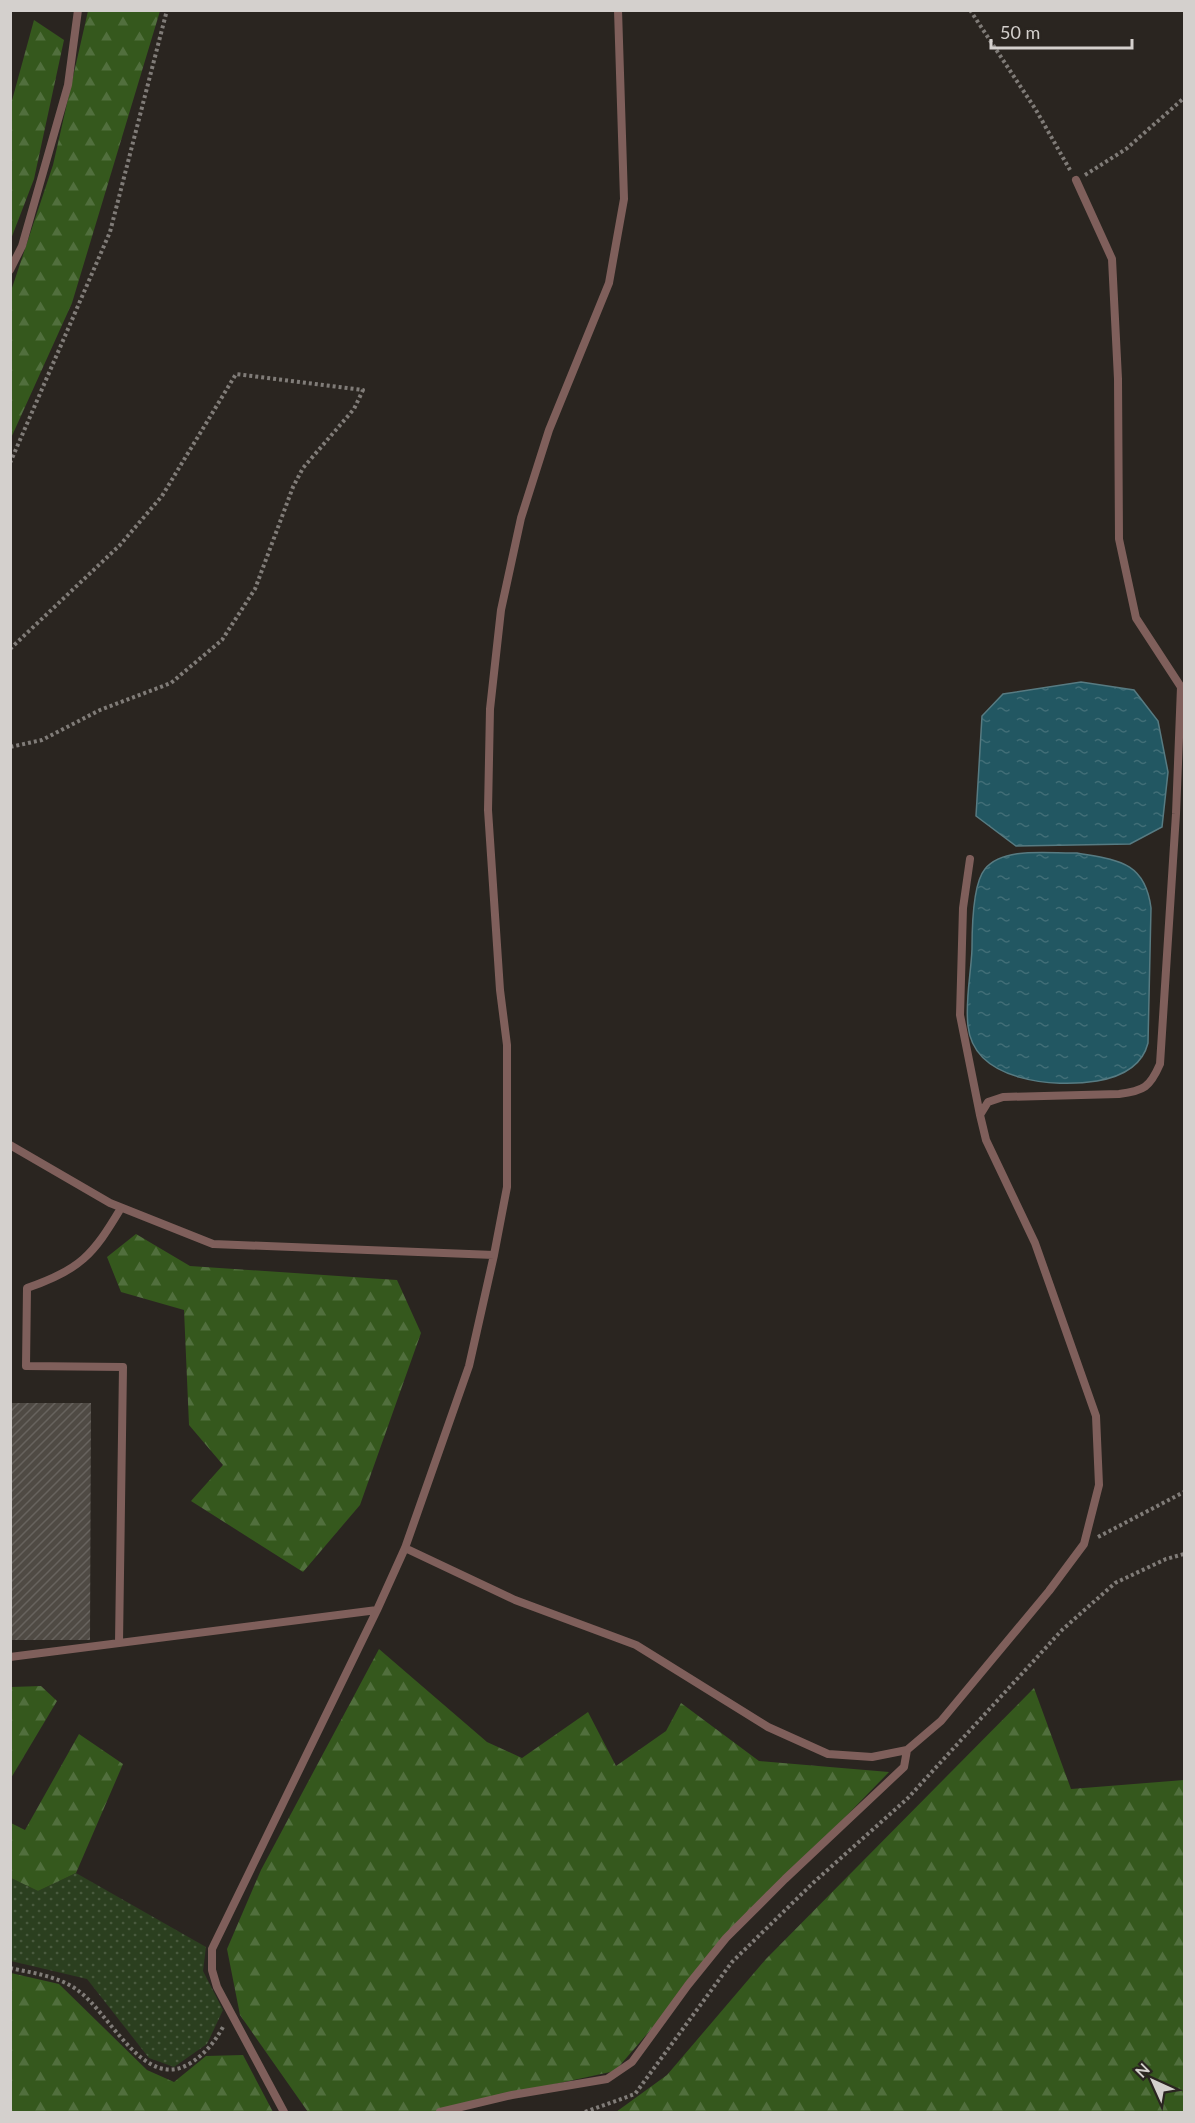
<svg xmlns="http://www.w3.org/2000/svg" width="1195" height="2123" font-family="Lato,sans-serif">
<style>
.grass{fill:url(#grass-dots)}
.forest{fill:url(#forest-firs)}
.water{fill:url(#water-ripples);stroke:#577b82;stroke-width:1.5}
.building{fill:url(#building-hatch)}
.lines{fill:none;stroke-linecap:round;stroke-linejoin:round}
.path{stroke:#807c78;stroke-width:4;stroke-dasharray:3 3;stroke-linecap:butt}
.lane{stroke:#7f5f5b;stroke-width:8}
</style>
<defs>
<pattern id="grass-dots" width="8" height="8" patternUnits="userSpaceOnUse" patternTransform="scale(1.5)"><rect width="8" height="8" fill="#2b3f1f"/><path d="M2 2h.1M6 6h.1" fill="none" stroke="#495a3e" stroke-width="1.8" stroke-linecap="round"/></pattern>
<pattern id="forest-firs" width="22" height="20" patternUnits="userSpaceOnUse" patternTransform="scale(1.5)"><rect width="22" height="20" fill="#35581d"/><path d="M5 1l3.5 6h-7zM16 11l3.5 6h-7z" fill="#516f3d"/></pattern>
<pattern id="water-ripples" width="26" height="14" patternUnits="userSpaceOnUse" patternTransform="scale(1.5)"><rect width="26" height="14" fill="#225762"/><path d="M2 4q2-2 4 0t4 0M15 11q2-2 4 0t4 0" fill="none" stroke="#416e77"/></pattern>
<pattern id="building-hatch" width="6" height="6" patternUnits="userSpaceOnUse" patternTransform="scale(1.5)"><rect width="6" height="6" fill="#4f4a44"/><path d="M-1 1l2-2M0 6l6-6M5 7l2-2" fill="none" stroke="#67635e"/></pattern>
</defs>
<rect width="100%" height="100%" fill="#2a2520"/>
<path class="grass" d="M 76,1873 L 206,1947 L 203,1971 L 223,2010 L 207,2044 L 174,2067 L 149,2058 L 87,1979 L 11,1961 L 11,1878 L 38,1891 Z"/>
<path class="forest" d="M 88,11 L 160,11 L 72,303 L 11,438 L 11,291 L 53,165 Z
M 34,20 L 64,40 L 34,179 L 11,239 L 11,104 Z
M 136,1234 L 190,1266 L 397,1280 L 421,1333 L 360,1505 L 303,1572 L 191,1501 L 223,1465 L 189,1425 L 184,1310 L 121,1292 L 107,1257 Z
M 379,1649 L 487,1742 L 522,1758 L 588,1712 L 616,1766 L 666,1731 L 681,1703 L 759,1761 L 889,1772 L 751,1914 L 615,2071 L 514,2093 L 447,2112 L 308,2112 L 240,2015 L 227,1949 L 261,1870 Z
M 41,1686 L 57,1701 L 11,1778 L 11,1687 Z
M 1034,1688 L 1071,1789 L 1184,1780 L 1184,2112 L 616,2112 L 667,2075 L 766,1959 Z
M 79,1734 L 123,1764 L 76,1873 L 38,1891 L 11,1878 L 11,1823 L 25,1830 Z
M 11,1973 L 59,1984 L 147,2070 L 174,2082 L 206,2056 L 243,2055 L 273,2112 L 11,2112 Z"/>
<path class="water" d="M 1081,682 L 1134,690 L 1158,721 L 1168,772 L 1162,827 L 1130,844 L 1016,846 L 976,816 L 982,716 L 1003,694 Z
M 1077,853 C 1117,860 1145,861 1151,908 L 1148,1043 C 1142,1067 1120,1077 1097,1081 C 1055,1088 974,1082 968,1026 C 965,1001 971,974 972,949 C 972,930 973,883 985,869 C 1004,846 1051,854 1077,853 Z"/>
<path class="building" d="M 10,1403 L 91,1403 L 90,1640 L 10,1640 Z"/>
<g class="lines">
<path class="path" d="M 970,10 L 1036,110 L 1070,170
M 1085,175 L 1126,149 L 1184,98
M 10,463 L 110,232 L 167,10
M 10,649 L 120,545 L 162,496 L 236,374 L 363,390 L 354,409 L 303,468 L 293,487 L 255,589 L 222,640 L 171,683 L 100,710 L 42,740 L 10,747
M 1098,1537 L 1184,1492
M 10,1968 C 33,1973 57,1976 76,1989 C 110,2012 143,2091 189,2064 C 205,2054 214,2043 223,2027
M 585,2112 L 635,2094 L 732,1962 L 813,1883 L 907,1799 L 1062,1630 L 1115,1583 L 1166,1559 L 1184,1554"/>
<path class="lane" d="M 10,270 L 22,246 L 68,85 L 78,10
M 970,859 L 963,908 L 960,1015 L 980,1115
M 10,1145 L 110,1203 L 213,1244 L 494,1255 L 507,1187 L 507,1045 L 500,990 L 488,810 L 490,709 L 501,610 L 521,518 L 549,430 L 609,283 L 624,199 L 618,10
M 405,1548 L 515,1600 L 636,1645 L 768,1727 L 828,1754 L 872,1757 L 907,1750 L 941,1721 L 1049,1591 L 1084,1544 L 1099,1485 L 1096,1416 L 1035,1243 L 986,1140 L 980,1115 L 988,1102 L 1003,1097 L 1119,1094 C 1144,1091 1150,1087 1160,1064 L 1176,814 L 1181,687 L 1136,618 L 1119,539 L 1118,379 L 1112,259 L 1076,180
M 119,1643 L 123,1367 L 26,1366 L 27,1288 C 80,1270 93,1255 121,1208
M 10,1657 L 377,1610 L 405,1548 L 469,1366 L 494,1255
M 284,2112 L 217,1987 L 212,1970 L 212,1949 L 377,1610
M 440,2112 L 512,2095 L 607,2079 L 632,2062 L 688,1985 L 726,1938 L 785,1879 L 904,1767 L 907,1750"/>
</g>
<rect width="1195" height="2123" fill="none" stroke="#d4d0cd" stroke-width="24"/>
<g transform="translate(1153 2081) rotate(315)" stroke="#2a2520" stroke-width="4.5" paint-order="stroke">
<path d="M0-4.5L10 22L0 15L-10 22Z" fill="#d4d0cd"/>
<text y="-9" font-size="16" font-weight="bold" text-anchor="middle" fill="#d4d0cd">N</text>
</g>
<path d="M991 39v9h141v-9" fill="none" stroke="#d4d0cd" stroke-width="3"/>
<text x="1000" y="39" font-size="18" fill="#d4d0cd" stroke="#2a2520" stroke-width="4.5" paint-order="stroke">50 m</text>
</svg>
